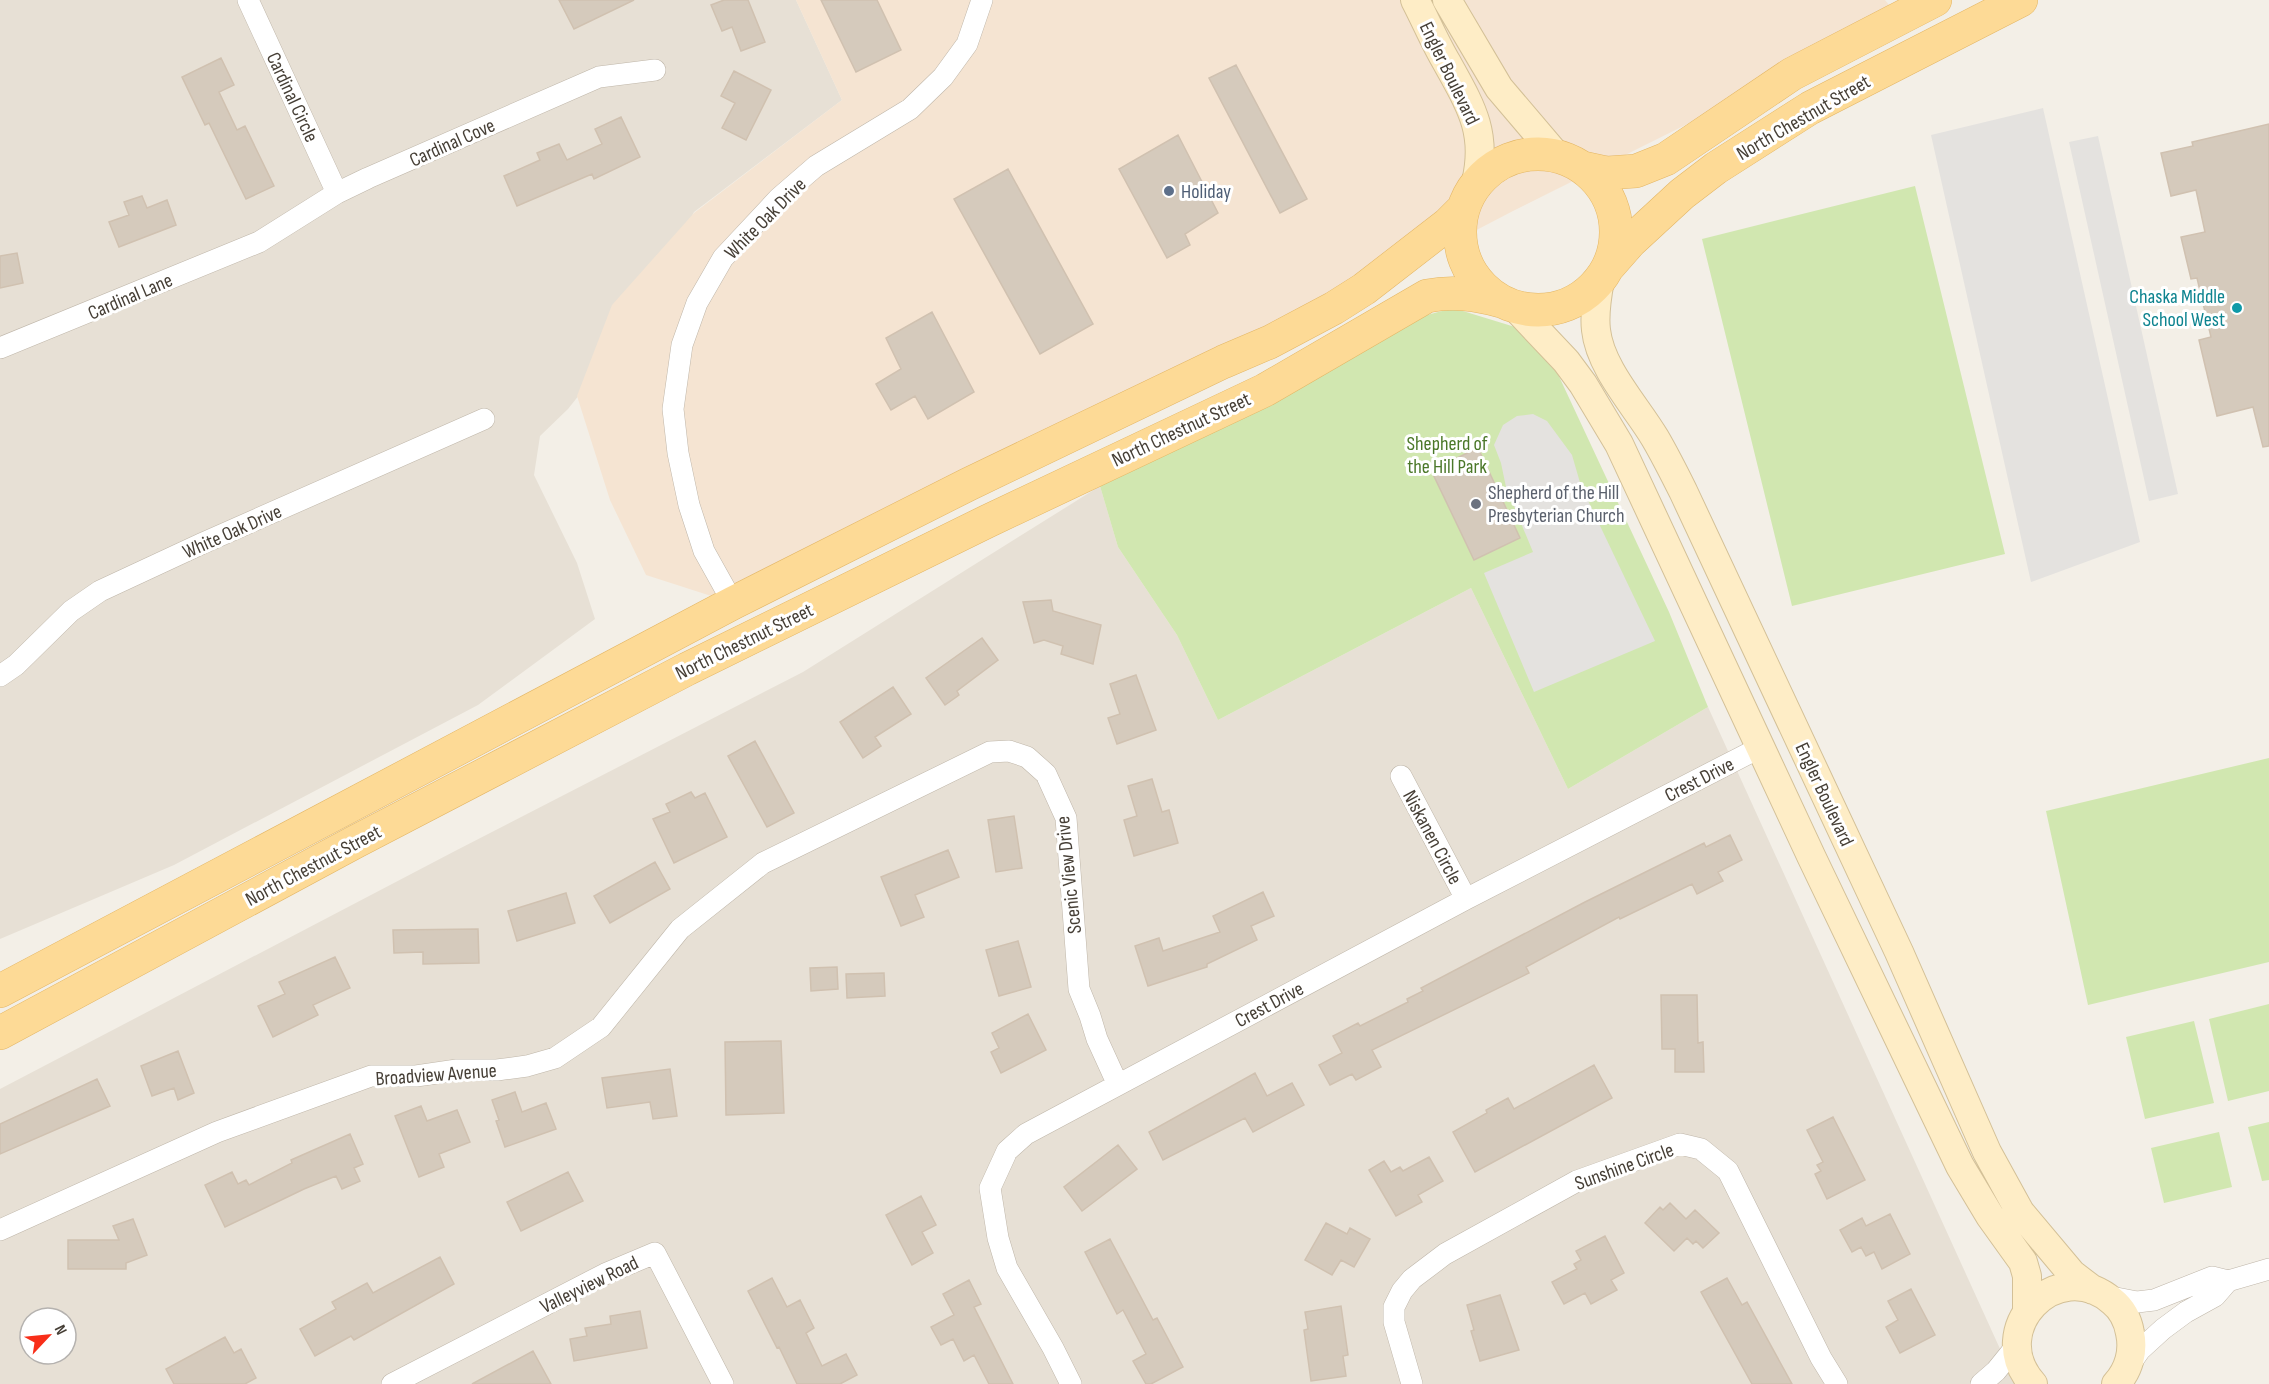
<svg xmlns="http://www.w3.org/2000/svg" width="2269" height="1384" font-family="'Sofia Sans Condensed',sans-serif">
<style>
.residential{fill:#e7e0d5;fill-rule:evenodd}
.commercial{fill:#f5e4d2}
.green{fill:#d1e7b0}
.parking{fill:#e4e2df}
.building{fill:#d5cabc;stroke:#d0c1b0;stroke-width:1.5}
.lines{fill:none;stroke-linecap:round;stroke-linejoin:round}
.street-casing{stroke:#bfb6a9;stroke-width:22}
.secondary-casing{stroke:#d3c097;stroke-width:30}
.primary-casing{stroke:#e3b665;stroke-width:34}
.street{stroke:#fff;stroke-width:21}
.secondary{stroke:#feedc6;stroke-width:28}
.primary{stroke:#fdda96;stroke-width:33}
.service-dot{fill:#5c6f8a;stroke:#fff;stroke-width:2}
.culture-dot{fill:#0f9aa8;stroke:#fff;stroke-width:2}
.worship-dot{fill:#6b7280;stroke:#fff;stroke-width:2}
.labels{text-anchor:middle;stroke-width:6;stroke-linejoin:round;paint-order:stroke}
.street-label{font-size:20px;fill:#463f36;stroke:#fff}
.service-label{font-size:20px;fill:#4e5e75;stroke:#fff;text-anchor:start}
.culture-label{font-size:20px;fill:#0d838f;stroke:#fff;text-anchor:end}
.park-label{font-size:20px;fill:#4b7829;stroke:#fff}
.worship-label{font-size:20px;fill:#5b616d;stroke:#fff;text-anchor:start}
</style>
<rect width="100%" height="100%" fill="#f3efe7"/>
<path class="residential" d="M 0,0 L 796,0 L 842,100 L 694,212 L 634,326 L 568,409 L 540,436 L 534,475 L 577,563 L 595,619 L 478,705 L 174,865 L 0,939 Z
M 1100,486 L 1118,547 L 1177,635 L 1218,720 L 1471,588 L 1568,789 L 1708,707 L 2016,1384 L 0,1384 L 0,1089 L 455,851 L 803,672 ZM 30,1318 L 66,1318 L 66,1354 L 30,1354 Z"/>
<path class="commercial" d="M 796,0 L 1885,0 L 1900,18 L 1513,211 L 1223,362 L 733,603 L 646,575 L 610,500 L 577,396 L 612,305 L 694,213 L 842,100 Z"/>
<path class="green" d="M 1915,186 L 2005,554 L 1792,606 L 1702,239 Z
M 1453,308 L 1515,327 L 1549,355 L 1669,612 L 1708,707 L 1568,789 L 1471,588 L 1218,720 L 1177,635 L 1118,547 L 1100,486 L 1405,321 Z
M 2269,758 L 2269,962 L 2088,1005 L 2046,811 Z
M 2269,1004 L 2269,1091 L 2228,1101 L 2209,1019 Z
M 2194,1021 L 2214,1103 L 2145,1119 L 2126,1037 Z
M 2269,1122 L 2269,1180 L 2262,1181 L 2248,1127 Z
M 2219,1132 L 2232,1187 L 2164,1203 L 2151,1148 Z"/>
<path class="parking" d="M 2043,108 L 2140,542 L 2031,582 L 1931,135 Z
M 2098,136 L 2178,494 L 2149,501 L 2069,142 Z
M 1533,414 L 1547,421 L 1572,455 L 1581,486 L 1655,641 L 1534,692 L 1484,573 L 1533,552 L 1506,487 L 1501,463 L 1494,445 L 1503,425 L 1517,416 Z"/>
<path class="building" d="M 559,0 L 634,0 L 574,29 Z
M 724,0 L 748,0 L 765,42 L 741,51 L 732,27 L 722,31 L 711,5 Z
M 821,0 L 877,0 L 901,50 L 856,72 Z
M 221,58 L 234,85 L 219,92 L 237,130 L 245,126 L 274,186 L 246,199 L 209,123 L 205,125 L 182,77 Z
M 1236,65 L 1307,199 L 1280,213 L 1209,78 Z
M 734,71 L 771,90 L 746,140 L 722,128 L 735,103 L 721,96 Z
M 621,117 L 640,157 L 594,179 L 592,174 L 517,206 L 504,176 L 540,160 L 537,153 L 559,144 L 567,160 L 602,144 L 595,129 Z
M 2269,124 L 2269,446 L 2263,447 L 2253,407 L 2217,416 L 2199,340 L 2211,337 L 2197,278 L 2191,279 L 2181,237 L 2205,232 L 2196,190 L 2171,196 L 2161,153 L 2193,146 L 2192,142 Z
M 1178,135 L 1218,213 L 1185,234 L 1190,245 L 1167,258 L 1119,169 Z
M 1008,169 L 1093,324 L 1040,354 L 954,199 Z
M 142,196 L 147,208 L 167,200 L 176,225 L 119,247 L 109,222 L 129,215 L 124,202 Z
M 17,253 L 23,283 L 0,288 L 0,256 Z
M 932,312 L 974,392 L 928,419 L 915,396 L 891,410 L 876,384 L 901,369 L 886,338 Z
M 1478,448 L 1520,538 L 1474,560 L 1431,470 Z
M 1051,600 L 1053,611 L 1101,625 L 1093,664 L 1061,654 L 1063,646 L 1044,640 L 1034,643 L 1023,602 Z
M 982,638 L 998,660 L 957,691 L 959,695 L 945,705 L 926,678 Z
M 1136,675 L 1156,730 L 1117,744 L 1108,718 L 1120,714 L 1110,684 Z
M 893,687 L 911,714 L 875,737 L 881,746 L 863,758 L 840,722 Z
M 755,741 L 794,813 L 767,827 L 728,756 Z
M 1152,779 L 1162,812 L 1169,810 L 1178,843 L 1134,856 L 1124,820 L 1137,816 L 1128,786 Z
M 691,792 L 695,798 L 705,793 L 727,837 L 674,863 L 653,819 L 670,812 L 666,804 Z
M 1014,816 L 1022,868 L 996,872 L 988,820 Z
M 1730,835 L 1742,860 L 1718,872 L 1723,881 L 1697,894 L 1692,884 L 1620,919 L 1619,917 L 1526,967 L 1529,973 L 1372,1050 L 1381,1067 L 1356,1080 L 1352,1074 L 1330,1085 L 1319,1065 L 1342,1053 L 1333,1036 L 1358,1023 L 1360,1026 L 1408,1002 L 1407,999 L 1423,991 L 1421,988 L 1585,902 L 1704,843 L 1706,847 Z
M 948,850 L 959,877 L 915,895 L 924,917 L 901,926 L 881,877 Z
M 655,862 L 670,889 L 610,923 L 594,896 Z
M 1263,892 L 1274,916 L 1251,926 L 1257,940 L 1207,964 L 1207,967 L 1148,986 L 1135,946 L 1159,938 L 1163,951 L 1220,932 L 1213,916 Z
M 566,893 L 575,923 L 517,941 L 508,911 Z
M 478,929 L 479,963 L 423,964 L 423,952 L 394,953 L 393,930 Z
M 1018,941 L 1031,987 L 999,996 L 986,950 Z
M 335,957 L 350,988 L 313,1005 L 318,1015 L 273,1037 L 258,1006 L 285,994 L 279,982 Z
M 837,967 L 838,989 L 811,991 L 810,968 Z
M 884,973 L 885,996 L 847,998 L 846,974 Z
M 1661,995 L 1697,995 L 1698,1043 L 1703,1042 L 1704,1072 L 1675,1072 L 1675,1049 L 1662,1049 Z
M 1028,1014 L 1046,1050 L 1001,1073 L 991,1052 L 999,1048 L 992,1033 Z
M 781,1041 L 784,1113 L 726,1115 L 725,1042 Z
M 178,1051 L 194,1093 L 178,1100 L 174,1088 L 152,1096 L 141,1066 Z
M 1594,1065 L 1612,1098 L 1475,1172 L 1453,1132 L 1487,1113 L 1486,1110 L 1508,1098 L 1514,1109 Z
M 670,1069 L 677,1116 L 653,1119 L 650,1102 L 607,1108 L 602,1078 Z
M 1255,1073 L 1267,1096 L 1292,1083 L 1304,1105 L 1253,1132 L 1245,1118 L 1163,1160 L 1149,1132 Z
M 97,1079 L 110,1106 L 0,1154 L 0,1124 Z
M 515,1092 L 522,1112 L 546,1103 L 556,1129 L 505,1147 L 496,1121 L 499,1120 L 492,1100 Z
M 421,1106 L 427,1121 L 457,1110 L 470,1142 L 439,1154 L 444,1167 L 419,1177 L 395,1116 Z
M 1833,1117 L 1865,1180 L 1827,1199 L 1815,1174 L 1821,1171 L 1817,1165 L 1823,1162 L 1807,1130 Z
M 350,1134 L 363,1164 L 354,1168 L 360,1181 L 342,1189 L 336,1176 L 304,1189 L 225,1227 L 205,1185 L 232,1172 L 238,1184 L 246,1180 L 249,1185 L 292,1163 L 291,1160 Z
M 1118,1145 L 1137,1169 L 1082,1211 L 1064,1187 Z
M 1429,1157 L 1443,1181 L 1418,1195 L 1422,1202 L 1396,1216 L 1369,1170 L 1384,1161 L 1391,1172 L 1400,1167 L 1403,1171 Z
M 568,1172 L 583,1201 L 521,1231 L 507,1202 Z
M 921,1196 L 936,1225 L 922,1232 L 933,1253 L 912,1265 L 886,1215 Z
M 1670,1203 L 1686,1219 L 1695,1210 L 1719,1233 L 1703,1248 L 1696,1241 L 1693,1244 L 1687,1238 L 1674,1251 L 1645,1223 L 1660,1207 L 1663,1210 Z
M 1890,1214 L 1910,1254 L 1882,1269 L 1874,1252 L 1866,1256 L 1861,1247 L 1852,1252 L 1840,1230 L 1862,1218 L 1866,1226 Z
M 133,1219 L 147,1255 L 126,1263 L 126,1269 L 68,1269 L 68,1240 L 119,1240 L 113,1226 Z
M 1326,1223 L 1347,1234 L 1350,1228 L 1370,1239 L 1354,1267 L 1341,1260 L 1332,1275 L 1305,1260 Z
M 1605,1236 L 1624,1273 L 1611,1280 L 1617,1290 L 1591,1304 L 1585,1293 L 1564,1304 L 1552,1282 L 1577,1269 L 1574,1264 L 1581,1260 L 1576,1251 Z
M 1110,1239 L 1153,1320 L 1157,1318 L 1183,1367 L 1151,1384 L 1146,1384 L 1133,1361 L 1146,1354 L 1123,1310 L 1117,1314 L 1085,1252 Z
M 440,1257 L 454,1284 L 354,1340 L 351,1336 L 315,1356 L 300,1329 L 336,1309 L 332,1302 L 367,1283 L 373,1293 Z
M 772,1278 L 787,1307 L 800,1300 L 814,1328 L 806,1333 L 822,1366 L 846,1354 L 857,1375 L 840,1384 L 797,1384 L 779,1347 L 777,1348 L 748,1291 Z
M 1727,1278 L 1742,1305 L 1747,1302 L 1792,1384 L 1752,1384 L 1701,1292 Z
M 969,1280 L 981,1304 L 974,1307 L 1013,1384 L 989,1384 L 974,1355 L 964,1361 L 953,1339 L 941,1345 L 931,1327 L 954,1315 L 943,1294 Z
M 1911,1289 L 1935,1335 L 1900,1353 L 1886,1327 L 1898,1320 L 1888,1301 Z
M 1500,1295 L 1519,1350 L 1480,1361 L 1471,1331 L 1474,1330 L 1467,1305 Z
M 1341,1306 L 1348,1355 L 1343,1356 L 1346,1376 L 1311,1381 L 1304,1330 L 1308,1329 L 1305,1312 Z
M 640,1311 L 647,1348 L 574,1361 L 570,1339 L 587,1336 L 585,1328 L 611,1324 L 610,1316 Z
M 225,1337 L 234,1353 L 241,1349 L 256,1378 L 245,1384 L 174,1384 L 166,1369 Z
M 533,1351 L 551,1384 L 472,1384 Z"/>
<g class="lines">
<g class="street-casing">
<path id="street" d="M 248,0 L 337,193
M 0,348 L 259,242 L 337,193 L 368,178 L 599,77 L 655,70
M 733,603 L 704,551 L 689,505 L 678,453 L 673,409 L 682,345 L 697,303 L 723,258 L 779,198 L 816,166 L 910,109 L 943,77 L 967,44 L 982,0
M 0,676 L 16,665 L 71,611 L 100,591 L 201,544 L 484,419
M 1401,776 L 1466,899
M 0,1230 L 217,1132 L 371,1076 L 416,1076 L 457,1070 L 497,1070 L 527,1066 L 555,1058 L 601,1027 L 680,929 L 763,863 L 990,752 L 1009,751 L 1027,757 L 1046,774 L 1066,818 L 1079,989 L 1090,1016 L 1097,1039 L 1118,1085
M 2106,1296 L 2137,1302 L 2154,1300 L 2212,1277 L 2228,1281
M 2128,1367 L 2140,1350 L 2163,1329 L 2186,1312 L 2215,1296 L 2228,1281 L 2269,1269
M 392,1384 L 605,1274 L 655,1253 L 723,1384
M 1071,1384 L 1053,1348 L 1007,1268 L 998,1238 L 990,1188 L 1007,1151 L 1026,1134 L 1466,899 L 1761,747
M 1412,1384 L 1394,1322 L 1394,1307 L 1402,1291 L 1412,1279 L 1445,1254 L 1577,1181 L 1680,1144 L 1701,1149 L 1728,1171 L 1821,1358 L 1837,1384
M 1981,1384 L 1996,1371 L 2017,1345"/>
</g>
<g class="secondary-casing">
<path id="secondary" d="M 1415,0 C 1426,21 1435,43 1447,63 C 1470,105 1488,132 1476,182
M 1447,0 L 1499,88 L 1556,155
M 1600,280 C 1597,296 1594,314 1596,330 C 1600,368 1636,406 1655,438 C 1665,455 1674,473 1683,491 L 1899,952 L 1987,1152 L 2020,1212 L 2072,1274 L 2093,1290
M 1515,307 L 1566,361 L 1583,384 L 1619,444 L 1812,858 L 1960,1166 L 1990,1216 L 2023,1262 L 2027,1276 L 2027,1312
M 2033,1384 C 1984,1330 2057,1254 2112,1301 C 2122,1309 2128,1321 2130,1333 C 2134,1351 2129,1370 2116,1384"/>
</g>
<g class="primary-casing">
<path id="primary" d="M1460 232a78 78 0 1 1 156 0a78 78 0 1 1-156 0Z
M 1584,168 L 1607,173 L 1636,171 L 1666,159 L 1792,74 L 1935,0
M 1608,267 L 1630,242 L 1682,194 L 1716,168 L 1810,108 L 2021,0
M 0,991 L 733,603 L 969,484 L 1223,362 L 1270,342 L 1334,308 L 1364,289 L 1448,224 L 1463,209
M 0,1033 L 355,842 L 687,669 L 988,521 L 1265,390 L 1427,296 C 1453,291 1475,294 1501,301"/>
</g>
<use href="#street" class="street"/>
<use href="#secondary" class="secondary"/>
<use href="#primary" class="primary"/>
</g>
<circle class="service-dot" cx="1169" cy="191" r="6"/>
<circle class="culture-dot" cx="2237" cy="308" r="6"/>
<circle class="worship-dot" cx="1476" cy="504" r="6"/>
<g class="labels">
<g class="street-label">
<text transform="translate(1450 73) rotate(64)" y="7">Engler Boulevard</text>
<text transform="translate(293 97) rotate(65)" y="7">Cardinal Circle</text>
<text transform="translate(1803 117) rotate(-30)" y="7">North Chestnut Street</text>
<text transform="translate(452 142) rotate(-24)" y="7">Cardinal Cove</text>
<text transform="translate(765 218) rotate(-45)" y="7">White Oak Drive</text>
<text transform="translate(130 296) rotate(-23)" y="7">Cardinal Lane</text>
<text transform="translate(1181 429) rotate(-25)" y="7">North Chestnut Street</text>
<text transform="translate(232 531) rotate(-24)" y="7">White Oak Drive</text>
<text transform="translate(744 641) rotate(-26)" y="7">North Chestnut Street</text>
<text transform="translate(1699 779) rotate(-27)" y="7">Crest Drive</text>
<text transform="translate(1825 794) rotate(65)" y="7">Engler Boulevard</text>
<text transform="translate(1433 837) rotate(62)" y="7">Niskanen Circle</text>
<text transform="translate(313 865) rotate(-28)" y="7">North Chestnut Street</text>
<text transform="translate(1068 875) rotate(-96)" y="7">Scenic View Drive</text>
<text transform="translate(1269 1004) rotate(-28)" y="7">Crest Drive</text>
<text transform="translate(436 1074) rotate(-4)" y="7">Broadview Avenue</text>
<text transform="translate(1624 1166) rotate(-20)" y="7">Sunshine Circle</text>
<text transform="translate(589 1284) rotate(-26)" y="7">Valleyview Road</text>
</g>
<g class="service-label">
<text x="1181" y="198">Holiday</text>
</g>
<g class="culture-label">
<text x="2225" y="303">Chaska Middle<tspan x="2225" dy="23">School West</tspan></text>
</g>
<g class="park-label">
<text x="1447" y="450">Shepherd of<tspan x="1447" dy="23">the Hill Park</tspan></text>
</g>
<g class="worship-label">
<text x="1488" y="499">Shepherd of the Hill<tspan x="1488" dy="23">Presbyterian Church</tspan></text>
</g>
</g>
<g transform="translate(48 1336) rotate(64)"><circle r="28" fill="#ffffff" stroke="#b5b2af" stroke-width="1.5"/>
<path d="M0-4.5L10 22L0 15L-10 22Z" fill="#f82e19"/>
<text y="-9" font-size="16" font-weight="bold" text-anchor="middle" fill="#463f36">N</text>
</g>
</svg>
